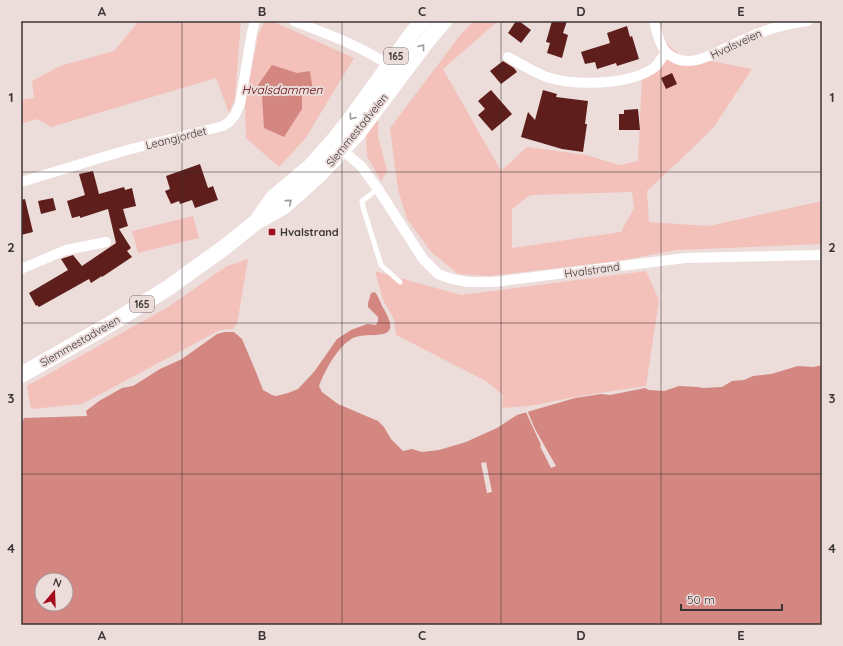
<svg xmlns="http://www.w3.org/2000/svg" width="843" height="646" font-family="Quicksand,sans-serif">
<style>
.green{fill:#f3c0ba;fill-rule:evenodd}
.water{fill:#d38780;fill-rule:evenodd}
.pier{fill:#ecdddb}
.building{fill:#5e1e1b}
.lines{fill:none;stroke-linecap:round;stroke-linejoin:round}
.lane{stroke:#fff;stroke-width:5}
.street{stroke:#fff;stroke-width:10}
.primary{stroke:#fff;stroke-width:16}
.oneway{stroke:#9d9a9a}
.grid{fill:none;stroke:#3b3535;stroke-width:1;stroke-opacity:0.55}
.poi-dot{fill:#a40b18;stroke:#ecdddb;stroke-width:1.5}
.labels{text-anchor:middle;stroke-width:4;stroke-linejoin:round;paint-order:stroke}
.shield{fill:#ecdddb;stroke:#706767;stroke-width:1}
.shield-label{font-size:10px;font-weight:bold;fill:#3b3535}
.street-label{font-size:11px;fill:#3b3535;stroke:#ecdddb}
.poi-label{font-size:11px;font-weight:bold;fill:#3b3535;stroke:#ecdddb;text-anchor:start}
.water-label{font-size:12px;font-style:italic;fill:#5e0006;stroke:#ecdddb}
.neatline{fill:none;stroke:#3b3535;stroke-width:1.5}
.grid-label{font-size:13px;text-anchor:middle;font-weight:bold;fill:#3b3535}
</style>
<rect width="100%" height="100%" fill="#ecdddb"/>
<path class="green" d="M 139,21 L 241,21 L 235,98 L 229,113 L 216,78 L 51,127 L 37,119 L 21,124 L 21,100 L 34,98 L 32,81 L 60,66 L 114,51 Z
M 265,21 L 272,21 L 354,58 L 305,139 L 279,167 L 246,138 L 245,104 L 258,35 Z
M 474,21 L 498,21 L 443,69 L 501,171 L 527,147 L 586,155 L 619,165 L 638,161 L 642,78 L 661,69 L 659,53 L 649,21 L 663,21 L 659,26 L 665,42 L 680,55 L 752,69 L 713,128 L 678,162 L 647,191 L 649,222 L 709,226 L 822,201 L 822,244 L 677,250 L 618,261 L 489,276 L 458,274 L 431,252 L 407,219 L 398,190 L 390,128 L 461,34 ZM 632,192 L 634,208 L 621,232 L 512,248 L 512,209 L 530,195 Z
M 376,119 L 378,122 L 378,136 L 387,171 L 381,181 L 367,156 L 366,134 Z
M 193,216 L 199,238 L 138,253 L 132,231 Z
M 248,259 L 237,324 L 233,329 L 220,330 L 82,404 L 31,409 L 27,386 L 168,307 L 227,266 Z
M 375,271 L 461,295 L 646,271 L 659,300 L 646,386 L 586,395 L 529,406 L 502,408 L 503,395 L 486,381 L 396,335 L 394,319 L 383,300 Z"/>
<path class="water" d="M 272,65 L 297,73 L 310,71 L 313,91 L 302,94 L 302,109 L 284,137 L 264,128 L 262,95 L 258,85 Z
M 375,292 C 378,296 380,301 382,306 C 386,313 398,331 383,334 C 373,336 362,334 353,338 C 338,346 325,370 319,386 L 322,392 L 338,404 L 378,421 L 384,427 L 391,439 L 403,451 L 412,449 L 422,452 L 439,450 L 466,442 L 497,428 L 517,415 L 534,410 L 575,398 L 601,394 L 610,395 L 645,388 L 649,390 L 664,391 L 679,386 L 698,387 L 703,388 L 722,387 L 732,381 L 744,380 L 753,376 L 771,374 L 798,366 L 813,367 L 822,365 L 822,625 L 21,625 L 21,425 L 24,418 L 87,416 L 86,411 L 99,401 L 122,388 L 133,386 L 160,369 L 182,359 L 217,334 L 225,332 L 234,332 L 242,339 L 256,372 L 263,390 L 272,395 L 276,396 L 288,393 L 298,389 L 314,372 L 337,339 L 351,330 L 367,324 L 376,325 L 378,321 L 378,317 L 368,307 L 368,303 L 371,293 ZM 42,580 L 66,580 L 66,604 L 42,604 Z"/>
<path class="pier" d="M 525,410 L 527,410 L 535,429 L 556,466 L 551,468 L 540,446 L 541,445 Z
M 486,462 L 492,492 L 487,493 L 481,463 Z"/>
<path class="building" d="M 516,21 L 519,21 L 531,30 L 521,43 L 508,33 Z
M 552,21 L 567,21 L 563,33 L 568,35 L 562,58 L 547,53 L 550,43 L 546,42 Z
M 627,26 L 630,37 L 632,36 L 639,59 L 617,66 L 616,63 L 597,69 L 595,62 L 585,64 L 581,52 L 610,43 L 607,33 Z
M 503,61 L 514,68 L 517,72 L 501,84 L 490,71 Z
M 672,73 L 677,84 L 666,89 L 661,78 Z
M 491,90 L 512,114 L 492,131 L 478,115 L 485,109 L 478,101 Z
M 543,90 L 557,94 L 556,97 L 588,101 L 585,124 L 587,124 L 583,152 L 562,149 L 521,137 L 528,112 L 535,120 Z
M 638,109 L 640,130 L 619,130 L 619,114 L 624,114 L 624,110 Z
M 200,164 L 208,188 L 213,186 L 218,200 L 195,208 L 192,200 L 180,204 L 179,201 L 171,204 L 165,191 L 170,189 L 166,176 Z
M 93,171 L 99,194 L 124,187 L 125,190 L 132,188 L 136,206 L 123,209 L 128,226 L 119,229 L 131,248 L 127,251 L 132,257 L 102,277 L 102,276 L 91,283 L 89,279 L 39,307 L 37,305 L 36,306 L 29,293 L 68,270 L 61,259 L 73,255 L 82,266 L 116,243 L 108,209 L 80,218 L 80,216 L 72,218 L 67,201 L 85,195 L 79,174 Z
M 53,198 L 56,210 L 41,214 L 38,201 Z
M 25,199 L 33,232 L 21,235 L 21,200 Z"/>
<g class="lines">
<path class="lane" d="M 378,189 L 362,201 L 363,207 L 381,265 L 400,282"/>
<path class="street" d="M 294,21 C 328,35 363,46 393,68
M 654,21 C 656,30 660,46 666,52 C 685,70 708,57 726,48 C 736,43 747,38 757,34 C 774,27 791,23 808,21
M 508,57 C 521,64 537,74 550,78 C 578,86 631,85 655,67 C 659,63 663,56 666,52
M 339,147 L 361,166 L 378,189 L 423,259 L 438,274 L 452,279 L 468,282 L 494,282 L 685,258 L 822,255
M 21,182 L 127,150 L 223,126 L 229,122 L 235,115 L 240,104 L 252,32 L 255,21
M 21,269 L 66,250 L 106,242"/>
<path class="primary" d="M 259,218 L 273,198 L 310,167 L 333,141 L 350,120 L 414,31 L 423,21
M 21,375 L 107,326 L 168,288 L 225,247 L 256,222 L 283,207 L 320,174 L 358,133 L 427,41 L 444,21"/>
</g>
<defs><path id="oneway-chevron" d="M-2-3.5L2.5 0L-2 3.5" fill="none" stroke-width="1.6" stroke-linecap="round" stroke-linejoin="round"/></defs>
<g class="oneway">
<use href="#oneway-chevron" transform="translate(422 47) rotate(-53)"/>
<use href="#oneway-chevron" transform="translate(352 117) rotate(126)"/>
<use href="#oneway-chevron" transform="translate(289 202) rotate(-41)"/>
</g>
<path class="grid" d="M 182,21 L 182,625M 342,21 L 342,625M 501,21 L 501,625M 661,21 L 661,625M 21,172 L 822,172M 21,323 L 822,323M 21,474 L 822,474"/>
<rect class="poi-dot" x="268" y="228" width="8" height="8" rx="2"/>
<g class="labels">
<g class="shield">
<rect x="384" y="48" width="24" height="16" rx="3"/>
<rect x="130" y="296" width="24" height="16" rx="3"/>
</g>
<g class="shield-label">
<text x="396" y="60">165</text>
<text x="142" y="308">165</text>
</g>
<g class="street-label">
<text transform="translate(736 44) rotate(-25)" y="4">Hvalsveien</text>
<text transform="translate(357 130) rotate(-51)" y="4">Slemmestadveien</text>
<text transform="translate(176 138) rotate(-14)" y="4">Leangjordet</text>
<text transform="translate(592 270) rotate(-8)" y="4">Hvalstrand</text>
<text transform="translate(80 341) rotate(-30)" y="4">Slemmestadveien</text>
</g>
<g class="poi-label">
<text x="280" y="236">Hvalstrand</text>
</g>
<g class="water-label">
<text x="282" y="94">Hvalsdammen</text>
</g>
</g>
<rect width="843" height="646" fill="none" stroke="#ecdddb" stroke-width="44"/>
<g transform="translate(54 592) rotate(19)"><circle r="19" fill="#ecdddb" stroke="#a59a99"/>
<path d="M0-3L7 15L0 10L-7 15Z" fill="#a40b18"/>
<text y="-6" font-size="11" font-weight="bold" text-anchor="middle" fill="#3b3535">N</text>
</g>
<path d="M681 604v6h101v-6" fill="none" stroke="#3b3535" stroke-width="2"/>
<text x="687" y="604" font-size="12" fill="#3b3535" stroke="#ecdddb" stroke-width="3" paint-order="stroke">50 m</text>
<rect x="22" y="22" width="799" height="602" class="neatline"/>
<g class="grid-label">
<text x="102" y="16">A</text>
<text x="262" y="16">B</text>
<text x="422" y="16">C</text>
<text x="581" y="16">D</text>
<text x="741" y="16">E</text>
<text x="11" y="102">1</text>
<text x="832" y="102">1</text>
<text x="11" y="252">2</text>
<text x="832" y="252">2</text>
<text x="11" y="403">3</text>
<text x="832" y="403">3</text>
<text x="11" y="553">4</text>
<text x="832" y="553">4</text>
<text x="102" y="640">A</text>
<text x="262" y="640">B</text>
<text x="422" y="640">C</text>
<text x="581" y="640">D</text>
<text x="741" y="640">E</text>
</g>
</svg>
